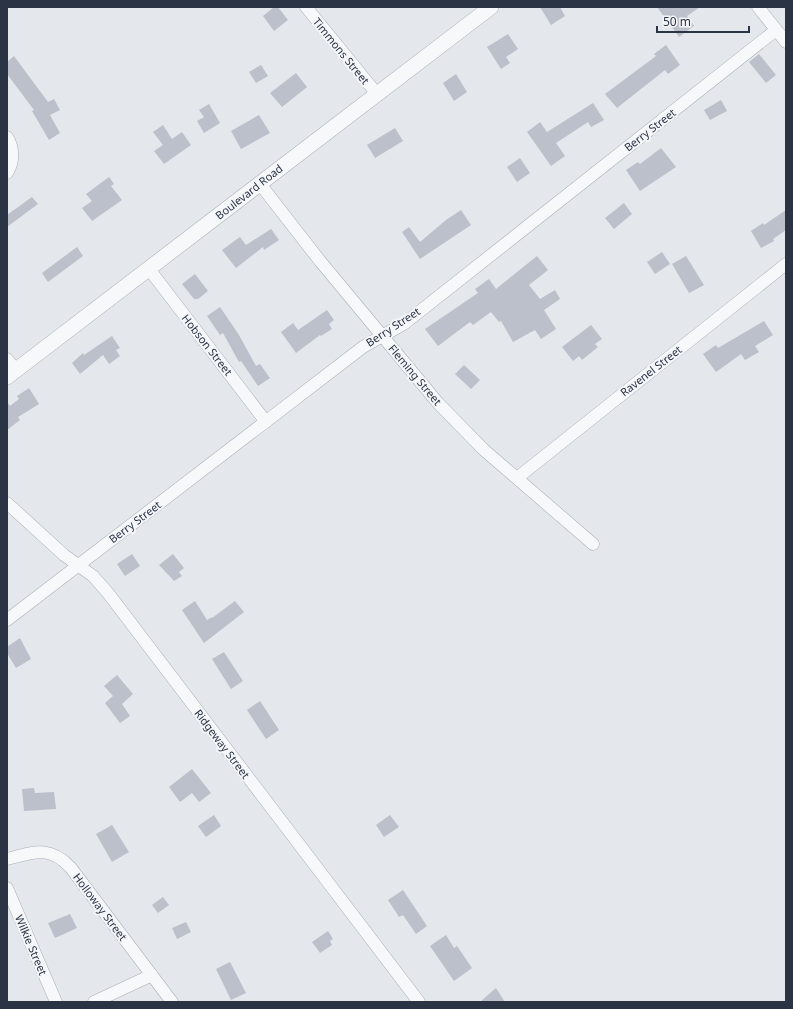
<svg xmlns="http://www.w3.org/2000/svg" width="793" height="1009" font-family="'Noto Sans',sans-serif">
<style>
.building{fill:#bbc0ca}
.lines{fill:none;stroke-linecap:round;stroke-linejoin:round}
.minor-casing{stroke:#a9aeb7;stroke-width:13}
.tertiary-casing{stroke:#a9aeb7;stroke-width:16}
.minor{stroke:#f7f8fa;stroke-width:12}
.tertiary{stroke:#f7f8fa;stroke-width:15}
.labels{text-anchor:middle;stroke-width:4;stroke-linejoin:round;paint-order:stroke}
.street-label{font-size:11px;fill:#2b3445;stroke:#f4f6f9}
</style>
<rect width="100%" height="100%" fill="#e4e7ec"/>
<path class="building" d="M 274,7 L 278,7 L 288,20 L 274,31 L 263,16 Z
M 540,7 L 560,7 L 565,16 L 551,25 Z
M 657,7 L 700,7 L 687,16 L 694,26 L 679,37 Z
M 508,34 L 518,49 L 506,57 L 510,63 L 501,69 L 487,47 Z
M 666,45 L 680,65 L 668,74 L 665,70 L 617,108 L 605,94 L 656,56 L 654,54 Z
M 759,54 L 776,75 L 766,83 L 749,62 Z
M 14,56 L 48,102 L 54,99 L 60,110 L 50,115 L 60,133 L 49,140 L 32,111 L 34,110 L 7,74 L 7,62 Z
M 261,65 L 268,76 L 256,83 L 249,72 Z
M 296,73 L 307,87 L 282,107 L 270,93 Z
M 456,74 L 467,92 L 454,101 L 443,83 Z
M 721,100 L 727,111 L 710,120 L 704,110 Z
M 593,103 L 604,120 L 591,127 L 588,122 L 556,143 L 565,156 L 551,166 L 527,132 L 540,122 L 547,132 Z
M 209,104 L 220,123 L 204,133 L 197,121 L 204,117 L 199,110 Z
M 259,115 L 270,133 L 241,149 L 231,131 Z
M 163,125 L 172,139 L 182,132 L 191,145 L 164,164 L 154,151 L 163,145 L 153,132 Z
M 395,128 L 403,141 L 375,158 L 367,145 Z
M 661,148 L 676,167 L 640,191 L 626,170 L 638,162 L 640,164 Z
M 520,158 L 530,173 L 517,182 L 507,167 Z
M 109,177 L 114,184 L 111,186 L 122,200 L 92,221 L 82,208 L 92,201 L 86,194 Z
M 32,197 L 38,204 L 7,227 L 7,215 Z
M 624,203 L 632,214 L 614,229 L 605,218 Z
M 461,210 L 471,225 L 420,259 L 402,232 L 409,227 L 420,242 L 446,220 Z
M 786,210 L 786,230 L 773,239 L 774,241 L 761,248 L 751,231 L 763,223 L 764,225 Z
M 271,229 L 279,240 L 264,250 L 263,247 L 236,268 L 222,250 L 240,237 L 246,245 Z
M 77,247 L 83,256 L 48,282 L 42,273 Z
M 662,252 L 670,264 L 655,274 L 647,262 Z
M 537,256 L 548,270 L 529,285 L 540,299 L 555,290 L 560,299 L 544,310 L 556,329 L 541,339 L 535,330 L 513,342 L 501,321 L 499,322 L 491,312 L 473,325 L 470,322 L 438,346 L 425,329 L 478,293 L 475,289 L 489,279 L 496,289 Z
M 686,256 L 704,285 L 689,293 L 672,264 Z
M 195,274 L 208,291 L 198,299 L 194,299 L 182,284 Z
M 220,307 L 239,335 L 256,366 L 260,364 L 270,378 L 258,386 L 241,361 L 239,362 L 223,333 L 220,335 L 207,316 Z
M 327,310 L 334,320 L 329,324 L 332,329 L 321,336 L 320,335 L 296,353 L 281,332 L 293,323 L 298,330 Z
M 764,321 L 773,335 L 755,346 L 759,352 L 745,360 L 741,354 L 716,372 L 703,354 L 716,345 L 718,348 Z
M 591,325 L 602,339 L 595,344 L 598,347 L 582,360 L 579,356 L 573,361 L 562,347 Z
M 112,336 L 120,348 L 116,350 L 120,356 L 109,364 L 103,355 L 80,374 L 72,363 L 83,353 L 84,355 Z
M 464,365 L 480,380 L 471,389 L 455,374 Z
M 29,388 L 39,404 L 18,417 L 20,420 L 7,430 L 7,402 L 10,406 L 19,399 L 17,396 Z
M 132,554 L 140,566 L 125,576 L 117,564 Z
M 173,554 L 184,568 L 179,572 L 182,576 L 174,581 L 159,565 Z
M 195,601 L 207,620 L 212,617 L 212,618 L 235,601 L 244,612 L 204,643 L 182,610 Z
M 20,638 L 31,659 L 16,668 L 7,653 L 7,647 Z
M 224,652 L 243,681 L 231,689 L 212,659 Z
M 117,675 L 133,694 L 122,704 L 130,716 L 120,723 L 105,703 L 113,696 L 104,686 Z
M 260,701 L 279,730 L 266,739 L 247,710 Z
M 192,769 L 211,793 L 199,802 L 192,793 L 180,802 L 169,787 Z
M 34,788 L 35,793 L 54,792 L 56,809 L 24,811 L 22,789 Z
M 214,815 L 221,826 L 206,837 L 198,826 Z
M 390,815 L 399,827 L 384,837 L 376,825 Z
M 112,825 L 129,852 L 112,862 L 96,834 Z
M 403,890 L 427,926 L 416,934 L 403,915 L 399,917 L 388,900 Z
M 163,897 L 169,905 L 158,913 L 152,905 Z
M 70,914 L 77,928 L 55,938 L 48,923 Z
M 186,922 L 191,932 L 177,939 L 172,928 Z
M 328,931 L 333,939 L 330,941 L 332,945 L 320,953 L 312,942 Z
M 446,935 L 454,948 L 457,946 L 472,968 L 454,981 L 430,946 Z
M 230,962 L 246,993 L 231,1000 L 216,969 Z
M 496,988 L 505,1002 L 480,1002 Z"/>
<g class="lines">
<g class="minor-casing">
<path id="minor" d="M 306,7 L 377,94
M 758,7 L 786,42
M 7,137 C 14,148 14,162 7,173
M 260,184 L 320,261 L 438,403 L 484,450 L 593,544
M 149,269 L 266,422
M 7,359 L 16,370
M 517,478 L 786,264
M 7,503 L 64,555 L 93,576 L 108,593 L 419,1002
M 7,620 L 363,347 L 405,323 L 776,30
M 7,859 C 34,852 50,845 71,868 L 172,1002
M 7,888 L 56,1002
M 94,1002 L 152,975"/>
</g>
<g class="tertiary-casing">
<path id="tertiary" d="M 7,377 L 491,7"/>
</g>
<use href="#minor" class="minor"/>
<use href="#tertiary" class="tertiary"/>
</g>
<g class="labels">
<g class="street-label">
<text transform="translate(341 51) rotate(51)" y="4">Timmons Street</text>
<text transform="translate(650 130) rotate(-38)" y="4">Berry Street</text>
<text transform="translate(249 192) rotate(-38)" y="4">Boulevard Road</text>
<text transform="translate(393 327) rotate(-33)" y="4">Berry Street</text>
<text transform="translate(207 345) rotate(52)" y="4">Hobson Street</text>
<text transform="translate(651 371) rotate(-38)" y="4">Ravenel Street</text>
<text transform="translate(415 375) rotate(50)" y="4">Fleming Street</text>
<text transform="translate(135 522) rotate(-37)" y="4">Berry Street</text>
<text transform="translate(222 744) rotate(53)" y="4">Ridgeway Street</text>
<text transform="translate(100 907) rotate(53)" y="4">Holloway Street</text>
<text transform="translate(31 945) rotate(67)" y="4">Wilkie Street</text>
</g>
</g>
<rect width="793" height="1009" fill="none" stroke="#2b3445" stroke-width="16"/>
<path d="M657 26v6h92v-6" fill="none" stroke="#2b3445" stroke-width="2"/>
<text x="663" y="26" font-size="12" fill="#2b3445" stroke="#f4f6f9" stroke-width="3" paint-order="stroke">50 m</text>
</svg>
